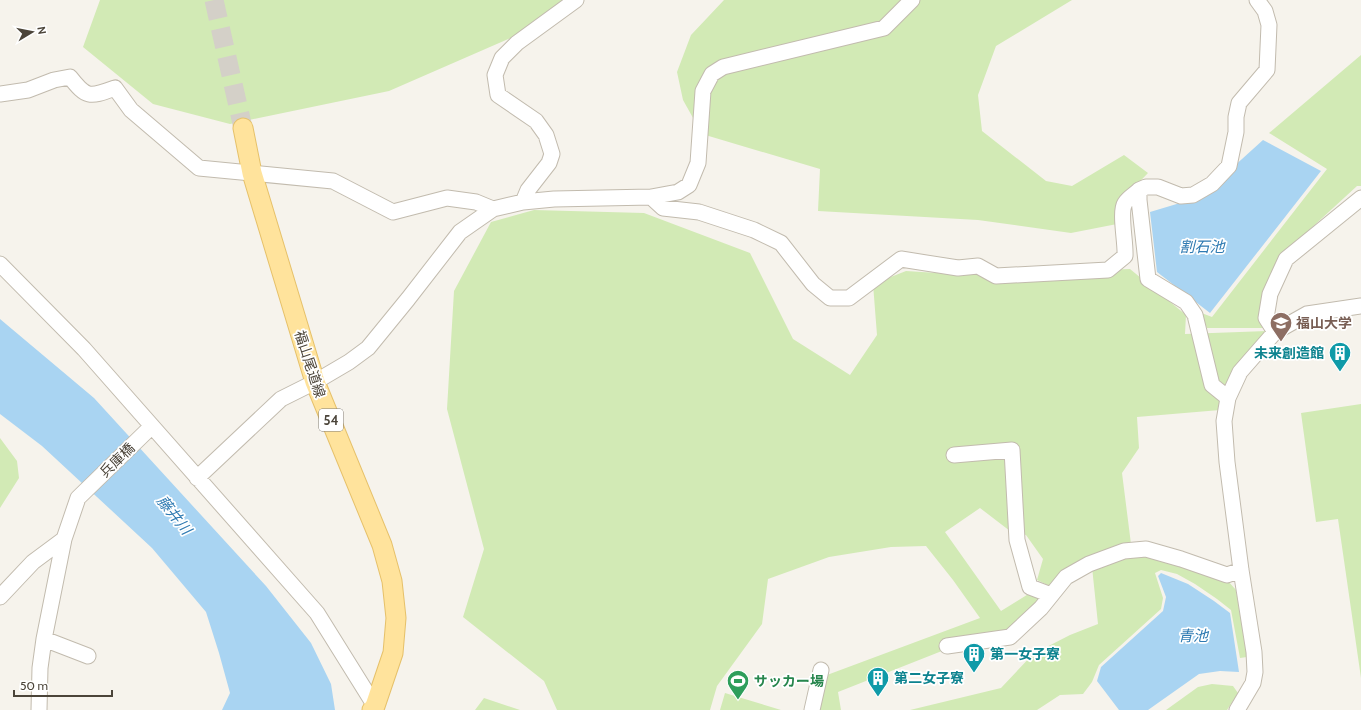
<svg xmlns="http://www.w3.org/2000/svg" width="1361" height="710" font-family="Cabin,'Noto Sans JP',sans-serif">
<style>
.green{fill:#d2eab5}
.water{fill:#a9d4f2}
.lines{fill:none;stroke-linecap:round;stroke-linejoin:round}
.major-tunnel{stroke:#d4d0c8;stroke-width:19;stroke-dasharray:19 10;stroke-linecap:butt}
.minor-casing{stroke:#c2bbae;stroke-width:17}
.major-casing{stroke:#e6c16a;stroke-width:21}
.minor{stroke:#fff;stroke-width:15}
.major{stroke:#ffe39c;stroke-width:19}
.labels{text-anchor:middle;stroke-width:3.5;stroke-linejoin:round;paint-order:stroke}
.shield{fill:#fff;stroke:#817c74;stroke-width:1}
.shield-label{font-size:13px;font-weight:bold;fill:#4b4439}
.education-label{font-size:14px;font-weight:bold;fill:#785e54;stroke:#fff;text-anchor:start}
.culture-label{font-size:14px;font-weight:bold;fill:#0d838f;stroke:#fff;text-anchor:start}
.street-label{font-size:14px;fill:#4b4439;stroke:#fff}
.leisure-label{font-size:14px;font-weight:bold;fill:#27864d;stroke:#fff;text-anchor:start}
.water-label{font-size:15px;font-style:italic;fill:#2e7ab2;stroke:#fff}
</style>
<rect width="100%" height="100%" fill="#f6f3ec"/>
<path class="green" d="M 100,0 L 563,0 L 513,37 L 389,91 L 230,124 L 153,104 L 83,47 Z
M 724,0 L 1072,0 L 996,46 L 978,95 L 982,131 L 1046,181 L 1072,186 L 1124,155 L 1148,173 L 1120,202 L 1117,224 L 1071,233 L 978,220 L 818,211 L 820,169 L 702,134 L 683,100 L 677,72 L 691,35 Z
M 1361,55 L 1361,186 L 1357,186 L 1283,254 L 1261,317 L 1263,328 L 1207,328 L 1199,312 L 1212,317 L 1327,169 L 1269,133 Z
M 534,210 L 644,213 L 750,253 L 793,339 L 850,375 L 877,335 L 873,284 L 906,271 L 969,275 L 1130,269 L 1186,315 L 1185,334 L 1267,331 L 1220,410 L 1137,417 L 1139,448 L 1122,473 L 1131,544 L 1052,587 L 1037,580 L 1043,559 L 1026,535 L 1010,531 L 980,508 L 945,532 L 1001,611 L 1030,593 L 1045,598 L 1008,634 L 990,632 L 838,692 L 841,710 L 819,710 L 827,675 L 980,618 L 953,580 L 926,546 L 891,547 L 829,557 L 768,579 L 762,624 L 717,686 L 710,710 L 557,710 L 544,681 L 463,617 L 484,549 L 447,409 L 454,291 L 491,222 Z
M 1361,404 L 1361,678 L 1338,519 L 1316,522 L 1301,413 Z
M 0,438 L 17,461 L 19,478 L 0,508 Z
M 1140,552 L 1228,581 L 1236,590 L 1247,657 L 1240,658 L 1231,610 L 1217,599 L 1195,584 L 1177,574 L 1161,570 L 1155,573 L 1163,598 L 1161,609 L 1099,665 L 1092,682 L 1083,694 L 1060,695 L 1037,710 L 910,710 L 1001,688 L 1033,654 L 1070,635 L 1098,624 L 1092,567 Z
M 1212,684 L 1233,686 L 1238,693 L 1227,710 L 1166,710 L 1198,687 Z
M 725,693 L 781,710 L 720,710 Z
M 484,698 L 520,710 L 475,710 Z"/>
<path class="water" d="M 1263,140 L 1321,171 L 1210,313 L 1157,272 L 1150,212 L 1200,197 Z
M 0,319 L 94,398 L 266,586 L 311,643 L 331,684 L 335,710 L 222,710 L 230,693 L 219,653 L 206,612 L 152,548 L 42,446 L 0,414 Z
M 1161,573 L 1188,584 L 1214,601 L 1230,613 L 1239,672 L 1220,671 L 1199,674 L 1148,710 L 1119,710 L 1097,681 L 1101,667 L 1163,611 L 1166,597 L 1158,576 Z"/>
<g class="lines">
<path class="major-tunnel" d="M 214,0 L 243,128"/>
<g class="minor-casing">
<path id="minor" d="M 0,94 L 28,90 L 54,80 L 70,77 C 87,99 90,97 115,88 L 131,110 L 199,168 L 333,181 L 393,212 L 447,198 L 476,202 L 493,209
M 651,197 L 663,208 L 699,212 L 754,230 L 781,243 L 813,284 L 830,298 L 849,298 L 901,259 L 958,268 L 978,266 L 996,276 L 1108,270 L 1125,256 C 1126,243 1119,212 1125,203 C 1128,198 1135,194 1139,190
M 523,202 L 528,190 L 549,163 L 552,154 L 546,135 L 536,121 L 498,95 L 495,75 L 502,58 L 517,43 L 576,0
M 0,264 L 84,349 L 317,613 L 375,706
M 1275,332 L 1266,318 L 1270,294 L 1286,259 L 1361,198
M 1228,398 L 1212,385 L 1195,315 L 1186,302 L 1148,279 L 1139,200 L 1139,190 L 1146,187 L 1158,187 L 1181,196 L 1193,195 L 1212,184 L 1229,166 L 1236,132 L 1236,117 L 1239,103 L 1267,70 L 1269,25 L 1265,11 L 1257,0
M 954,455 L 1012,450 L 1017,540 L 1030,587 L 1051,595
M 197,478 L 281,399 L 315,382 L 349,362 L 368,348 L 408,299 L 460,232 L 493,209 L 523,202 L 554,199 L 651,197 L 678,192 L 689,185 L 698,163 L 703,91 L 712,74 L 723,67 L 884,28 L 912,0
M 0,597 L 33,562 L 64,539
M 44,639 L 88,656
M 947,646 L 1010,637 L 1041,608 L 1066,577 L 1089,564 L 1124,551 L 1146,549 L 1181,559 L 1227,575 L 1241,570
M 39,710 L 40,668 L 44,639 L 64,539 L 78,498 L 152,426
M 812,710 L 821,670
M 1237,710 L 1253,683 L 1255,672 L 1254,652 L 1241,570 L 1227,462 L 1224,421 L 1228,398 L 1240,372 L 1275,332 L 1307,314 L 1361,306"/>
</g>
<g class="major-casing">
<path id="major" d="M 243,128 L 252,173 L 315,382 L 382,545 L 392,581 L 396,618 L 393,653 L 375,706 L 372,710"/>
</g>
<use href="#minor" class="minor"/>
<use href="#major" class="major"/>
</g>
<defs>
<g id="university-pin" transform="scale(1.15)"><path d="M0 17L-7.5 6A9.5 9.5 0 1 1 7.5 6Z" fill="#8d6e63" stroke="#fff"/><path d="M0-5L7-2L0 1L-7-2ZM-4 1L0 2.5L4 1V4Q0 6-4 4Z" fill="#fff"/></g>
<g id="building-pin" transform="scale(1.15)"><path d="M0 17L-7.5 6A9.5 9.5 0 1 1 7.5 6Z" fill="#0f9aa8" stroke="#fff"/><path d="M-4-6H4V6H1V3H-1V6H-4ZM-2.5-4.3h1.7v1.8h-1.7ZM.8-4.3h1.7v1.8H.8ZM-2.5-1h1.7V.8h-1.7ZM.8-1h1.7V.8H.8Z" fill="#fff"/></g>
<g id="stadium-pin" transform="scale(1.15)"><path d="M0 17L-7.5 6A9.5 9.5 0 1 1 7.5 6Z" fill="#2e9e5b" stroke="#fff"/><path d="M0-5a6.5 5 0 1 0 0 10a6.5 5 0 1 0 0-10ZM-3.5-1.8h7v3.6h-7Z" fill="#fff"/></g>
</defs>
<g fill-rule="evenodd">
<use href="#university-pin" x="1281" y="323"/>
<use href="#building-pin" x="1340" y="353"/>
<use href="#building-pin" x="974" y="654"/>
<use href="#building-pin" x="878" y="678"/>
<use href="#stadium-pin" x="738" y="681"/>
</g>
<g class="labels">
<rect class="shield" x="319" y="409" width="24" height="22" rx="3"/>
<g class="shield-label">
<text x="331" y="425">54</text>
</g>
<g class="education-label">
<text x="1296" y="328">福山大学</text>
</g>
<g class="culture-label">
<text x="1324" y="358" text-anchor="end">未来創造館</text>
<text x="990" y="659">第一女子寮</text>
<text x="894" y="683">第二女子寮</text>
</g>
<g class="street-label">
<text transform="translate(310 364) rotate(72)" y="5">福山尾道線</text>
<text transform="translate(117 460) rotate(-44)" y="5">兵庫橋</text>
</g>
<g class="leisure-label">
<text x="754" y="686">サッカー場</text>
</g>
<g class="water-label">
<text x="1202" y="252">割石池</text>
<text transform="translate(174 515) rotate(51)" y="5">藤井川</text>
<text x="1193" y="641">青池</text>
</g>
</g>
<g transform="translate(32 32) rotate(80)" stroke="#ffffff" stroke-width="3" paint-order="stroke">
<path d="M0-3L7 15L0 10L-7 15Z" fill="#4b4439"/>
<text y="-6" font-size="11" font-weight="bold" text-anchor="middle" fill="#4b4439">N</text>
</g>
<path d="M14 690v6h98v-6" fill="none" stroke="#4b4439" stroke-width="2"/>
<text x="20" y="690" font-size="12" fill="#4b4439" stroke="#ffffff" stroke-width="3" paint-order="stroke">50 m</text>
</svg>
